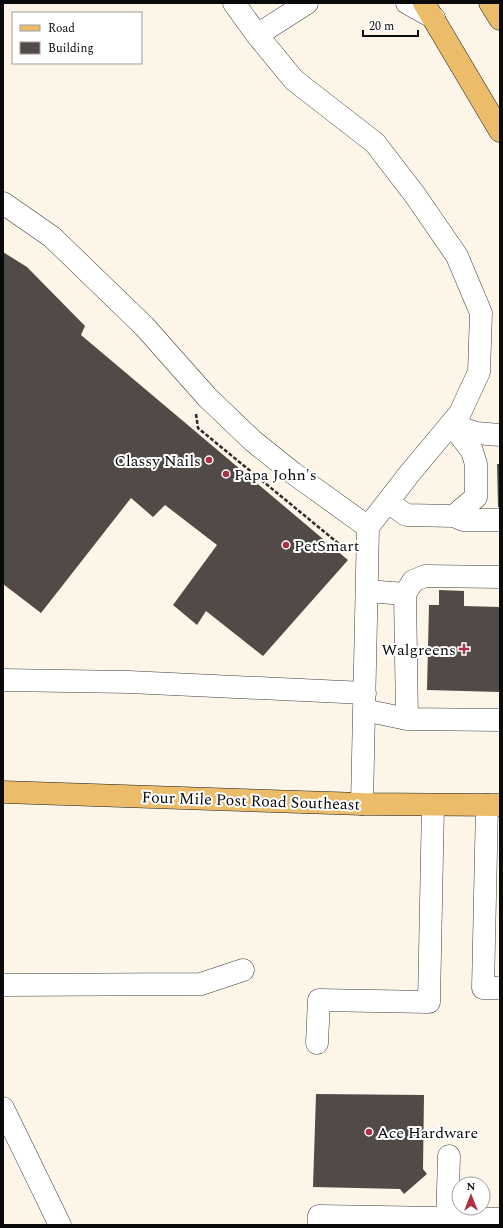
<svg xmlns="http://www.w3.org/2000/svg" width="503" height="1228" font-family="Spectral,serif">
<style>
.building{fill:#514a47}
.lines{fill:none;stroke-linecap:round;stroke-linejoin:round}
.minor-casing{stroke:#3d3d3d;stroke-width:23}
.major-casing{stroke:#1b1b1b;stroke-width:23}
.path{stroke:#2c2c2c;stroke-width:2.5;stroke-dasharray:4 2;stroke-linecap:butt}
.minor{stroke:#fff;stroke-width:22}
.major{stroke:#ebbc6a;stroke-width:22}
.poi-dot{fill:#ab3145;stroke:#fff;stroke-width:1.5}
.labels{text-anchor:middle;stroke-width:4;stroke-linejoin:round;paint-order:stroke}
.poi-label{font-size:16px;fill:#0a0a0a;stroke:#fff;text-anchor:start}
.street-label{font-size:16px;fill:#0a0a0a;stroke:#fff}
</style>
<rect width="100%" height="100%" fill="#fdf6e8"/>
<path class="building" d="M 3,252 L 27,267 L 85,326 L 81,335 L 348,560 L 263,656 L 206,611 L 197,625 L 173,605 L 217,545 L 165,505 L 153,517 L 131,498 L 41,613 L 3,584 Z
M 497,464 L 500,464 L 500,507 L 498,507 Z
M 439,590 L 464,591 L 464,606 L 500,607 L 500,692 L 427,690 L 429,605 L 439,605 Z
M 316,1094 L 424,1095 L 423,1169 L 427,1174 L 404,1194 L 400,1189 L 313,1187 Z"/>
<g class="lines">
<g class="minor-casing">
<path id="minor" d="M 234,3 L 257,35 L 294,80 L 375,143 L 415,195 L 457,256 L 481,313 L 479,372 L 460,413 L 410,473 L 368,527 L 362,804
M 407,3 L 434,18
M 257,35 L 307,3
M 3,203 L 52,237 L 144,326 L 207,397 L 253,441 L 293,473 L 368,527
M 451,424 L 472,451 L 476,464 L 476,497 L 454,516 L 463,520 L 500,520
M 451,424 L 476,433 L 500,435
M 388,502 L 406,515 L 454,516
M 500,577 L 425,576 L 413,581 L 405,594 L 407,719 L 500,720
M 367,591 L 405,594
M 3,680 L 129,682 L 365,693
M 364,710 L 407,719
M 487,805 L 483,988 L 500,988
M 3,985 L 201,984 L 243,970
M 317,1043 L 319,1000 L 429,1002 L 433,805
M 3,1108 L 60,1225
M 319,1225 L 319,1216 L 500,1219
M 447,1225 L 449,1156"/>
</g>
<g class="major-casing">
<path id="major" d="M 424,3 L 500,131
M 490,3 L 500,19
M 3,792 L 362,804 L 500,805"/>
</g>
<path class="path" d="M 196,414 L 198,428 L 344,548"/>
<use href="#minor" class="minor"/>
<use href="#major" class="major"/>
</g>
<g class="poi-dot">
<circle cx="209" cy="460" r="4"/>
<circle cx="226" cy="474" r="4"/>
<circle cx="286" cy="545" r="4"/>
<path d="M462 643h4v4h4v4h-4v4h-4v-4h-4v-4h4z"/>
<circle cx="369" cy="1132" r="4"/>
</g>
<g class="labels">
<g class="poi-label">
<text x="201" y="466" text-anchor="end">Classy Nails</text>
<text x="234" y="480">Papa John's</text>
<text x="294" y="551">PetSmart</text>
<text x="456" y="655" text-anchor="end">Walgreens</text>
<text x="377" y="1138">Ace Hardware</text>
</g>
<g class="street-label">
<text transform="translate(251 800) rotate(2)" y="6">Four Mile Post Road Southeast</text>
</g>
</g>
<rect width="503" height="1228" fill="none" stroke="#0a0a0a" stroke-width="8"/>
<rect x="12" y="12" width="130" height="52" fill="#ffffff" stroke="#9d9d9d"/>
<rect x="20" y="25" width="20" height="6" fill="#ebbc6a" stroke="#9d9d9d"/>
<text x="48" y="32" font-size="12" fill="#0a0a0a">Road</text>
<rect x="20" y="42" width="20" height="12" fill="#514a47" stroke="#9d9d9d"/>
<text x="48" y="52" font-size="12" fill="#0a0a0a">Building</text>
<g transform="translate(471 1196)"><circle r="19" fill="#ffffff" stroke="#9d9d9d"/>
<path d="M0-3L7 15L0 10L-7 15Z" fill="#ab3145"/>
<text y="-6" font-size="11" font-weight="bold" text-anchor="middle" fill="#0a0a0a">N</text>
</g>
<path d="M363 30v6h55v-6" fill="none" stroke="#0a0a0a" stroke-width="2"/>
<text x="369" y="30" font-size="12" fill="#0a0a0a" stroke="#ffffff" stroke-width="3" paint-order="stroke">20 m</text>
</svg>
